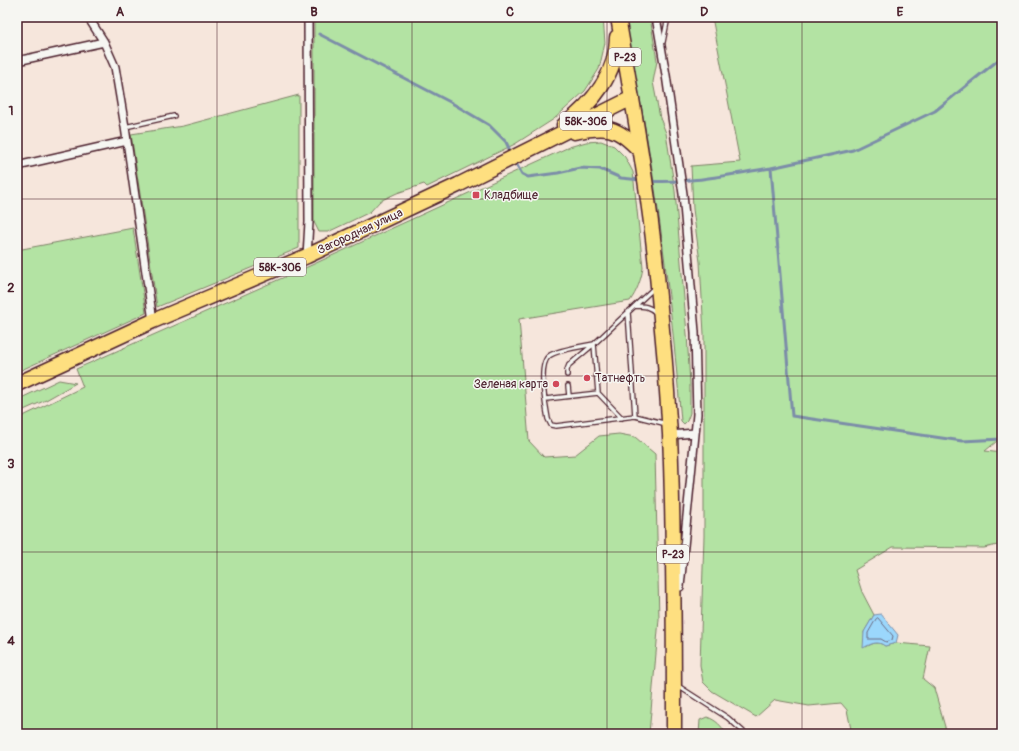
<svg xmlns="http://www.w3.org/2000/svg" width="1019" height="751" font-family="Pangolin,sans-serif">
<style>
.green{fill:#b3e3a3;stroke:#7e8167}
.water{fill:#9bd7fc;stroke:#7b8da8}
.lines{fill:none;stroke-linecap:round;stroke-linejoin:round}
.shore{stroke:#6a697f;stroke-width:1}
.stream{stroke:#7b8da8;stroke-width:3}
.lane-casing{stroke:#4a1f2b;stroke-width:6}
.street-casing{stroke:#4a1f2b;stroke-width:10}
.highway-casing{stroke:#4a1f2b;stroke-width:17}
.lane{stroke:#f6f6f2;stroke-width:3.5}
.street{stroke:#f6f6f2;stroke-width:7}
.highway{stroke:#fedf80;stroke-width:14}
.grid{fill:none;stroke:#4a1f2b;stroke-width:1;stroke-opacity:0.55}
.poi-dot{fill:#d1495b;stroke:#f6f6f2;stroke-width:1.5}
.labels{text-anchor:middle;stroke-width:3;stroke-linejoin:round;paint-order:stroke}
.shield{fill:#f6f6f2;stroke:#7e6067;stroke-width:1}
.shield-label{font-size:11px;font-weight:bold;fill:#4a1f2b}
.poi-label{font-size:12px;fill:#4a1f2b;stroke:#f6f6f2;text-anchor:start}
.street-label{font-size:12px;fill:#4a1f2b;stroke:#f6f6f2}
.neatline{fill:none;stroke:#4a1f2b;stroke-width:1.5}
.grid-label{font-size:13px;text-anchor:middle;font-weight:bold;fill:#4a1f2b}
</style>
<rect width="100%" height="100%" fill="#f6e6dc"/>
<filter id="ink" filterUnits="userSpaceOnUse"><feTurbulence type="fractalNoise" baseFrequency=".025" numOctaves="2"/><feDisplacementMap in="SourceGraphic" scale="8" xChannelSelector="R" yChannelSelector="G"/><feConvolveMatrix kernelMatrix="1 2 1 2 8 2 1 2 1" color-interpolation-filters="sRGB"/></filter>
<g filter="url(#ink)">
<path class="green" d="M 314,17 L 603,17 L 605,43 L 599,69 L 585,91 L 554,119 L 515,144 L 427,187 L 424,184 L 397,193 L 380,201 L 370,212 L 328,232 L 319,232 L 314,222 Z
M 625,17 L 650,17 L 657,61 L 653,82 L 660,118 L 666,133 L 675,191 L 687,334 L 690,384 L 690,413 L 687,421 L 684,424 L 681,421 C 674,336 665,253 652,169 C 644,118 634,68 625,17 Z
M 712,17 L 1002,17 L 1002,437 L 985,451 L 1002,453 L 1002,544 L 984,548 L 893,547 L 855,570 L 862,592 L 874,615 L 864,632 L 866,647 C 873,643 878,641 885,646 L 896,643 L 930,646 L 923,679 L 934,688 L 947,734 L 852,734 L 847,710 L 841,703 L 809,706 L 775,700 L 756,717 L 712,691 L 703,682 L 700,665 L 704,536 L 704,334 L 700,262 L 693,209 L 691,166 L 740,162 Z
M 299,95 L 299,248 L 157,307 L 131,134 L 183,126 Z
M 601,141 L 614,146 L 625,157 L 633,172 L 643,268 C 641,280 637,291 630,301 L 519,319 L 529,441 L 544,457 L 575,455 L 599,436 L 619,434 L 635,437 L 655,454 L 659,619 L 649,734 L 17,734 L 17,419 L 83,387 L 76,369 L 314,264 L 569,147 L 586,142 Z
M 133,228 L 146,313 L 17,372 L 17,250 Z
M 59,380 L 76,383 L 46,400 L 17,413 L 17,400 Z
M 707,717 C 716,720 722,726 726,734 L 699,734 L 700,720 Z"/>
<path class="water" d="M 881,614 L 898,635 L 896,643 L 885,646 C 877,640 871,644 863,648 L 864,632 L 874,615 Z"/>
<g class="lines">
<path class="shore" d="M 878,618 L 893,636 L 892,640 L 886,642 L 881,639 L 868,639 L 868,633 L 876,619 Z"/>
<path class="stream" d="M 319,34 L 450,102 L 489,125 L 506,142 L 512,155
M 515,162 L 522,174 L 528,177 L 558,173 L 580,168 L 600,169 L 621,178 L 641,180
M 771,168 L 853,150 L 935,111 L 1002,57
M 648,181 C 689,184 731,174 771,168 L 792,416 L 962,441 L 1002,439"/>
<g class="lane-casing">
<path id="lane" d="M 663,42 L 668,17
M 125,127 L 174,116
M 635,306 C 644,306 649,306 656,313
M 628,312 L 635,416
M 594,344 C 584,346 556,350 549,356 C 537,365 546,406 548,419 L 551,425 L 556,426 L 635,416 L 667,424
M 594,344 L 598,393 L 622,418
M 567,375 L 567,370 L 569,365 L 594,344 L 654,288
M 568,386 L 569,396
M 546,399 L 598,393
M 678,686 L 728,718 L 746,734"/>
</g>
<g class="street-casing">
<path id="street" d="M 88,17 L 104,42 L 115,67 L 125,127 L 153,321
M 656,17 L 666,75 L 683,194 L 695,332 L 697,414 L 680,587
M 17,61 L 104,42
M 17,166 L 127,141
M 307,256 L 309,222 L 308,17
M 670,435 L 695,433"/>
</g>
<g class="highway-casing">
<path id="highway" d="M 618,17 C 633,106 650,196 658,286 C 663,335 667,384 670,434 C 674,534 674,634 674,734
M 564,125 C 592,104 617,74 617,37
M 574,132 C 606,125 617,126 640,151
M 17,384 L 153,321 L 307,256 L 458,185 L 632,98"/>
</g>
<use href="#lane" class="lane"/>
<use href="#street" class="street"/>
<use href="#highway" class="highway"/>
</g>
</g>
<path class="grid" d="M 217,17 L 217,734M 412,17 L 412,734M 607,17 L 607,734M 802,17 L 802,734M 17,199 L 1002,199M 17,376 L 1002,376M 17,552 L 1002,552"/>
<g class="poi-dot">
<rect x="472" y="191" width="8" height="8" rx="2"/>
<circle cx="587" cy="378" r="4"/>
<circle cx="556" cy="384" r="4"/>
</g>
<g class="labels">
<g class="shield">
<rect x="609" y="48" width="32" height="18" rx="3"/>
<rect x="560" y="112" width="52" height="18" rx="3"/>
<rect x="254" y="258" width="52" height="18" rx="3"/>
<rect x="657" y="545" width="32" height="18" rx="3"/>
</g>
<g class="shield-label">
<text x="625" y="61">Р-23</text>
<text x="586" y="125">58К-306</text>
<text x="280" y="271">58К-306</text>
<text x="673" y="558">Р-23</text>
</g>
<g class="poi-label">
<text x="484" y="199">Кладбище</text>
<text x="595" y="382">Татнефть</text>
<text x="548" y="388" text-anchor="end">Зеленая карта</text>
</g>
<g class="street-label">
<text transform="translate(360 231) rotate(-25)" y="4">Загородная улица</text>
</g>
</g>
<rect width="1019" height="751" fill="none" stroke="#f6f6f2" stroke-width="44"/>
<rect x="22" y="22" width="975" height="707" class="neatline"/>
<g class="grid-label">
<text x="120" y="16">A</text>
<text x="314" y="16">B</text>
<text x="510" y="16">C</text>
<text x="704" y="16">D</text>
<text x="900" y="16">E</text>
<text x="11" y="115">1</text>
<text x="11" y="292">2</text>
<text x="11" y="468">3</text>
<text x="11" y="645">4</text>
</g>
</svg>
